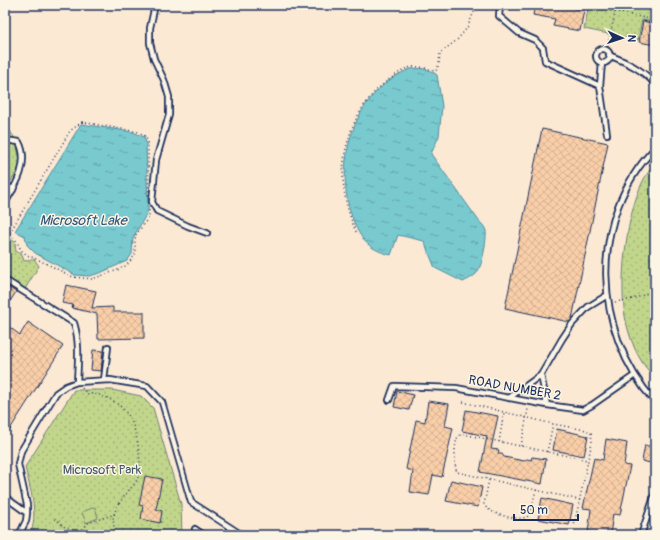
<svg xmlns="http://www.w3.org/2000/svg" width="660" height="540" font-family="Pangolin,sans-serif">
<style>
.built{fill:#fbe9d3}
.grass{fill:url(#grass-dots);stroke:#6e8274}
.pitch{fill:#c1d68b;stroke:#6e8274}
.water{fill:url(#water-ripples);stroke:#538ca2}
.building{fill:url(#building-cross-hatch);stroke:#1b2f5e}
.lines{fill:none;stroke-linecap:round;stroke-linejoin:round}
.service-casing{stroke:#1b2f5e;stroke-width:8}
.path{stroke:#1b2f5e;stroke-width:1.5;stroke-dasharray:1 3;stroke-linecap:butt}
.service{stroke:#fcf5e5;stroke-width:4.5}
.labels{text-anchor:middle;stroke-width:3;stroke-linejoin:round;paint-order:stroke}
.street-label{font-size:13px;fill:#1b2f5e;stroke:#fcf5e5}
.park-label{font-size:13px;fill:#445969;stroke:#fcf5e5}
.water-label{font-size:14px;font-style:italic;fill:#32567a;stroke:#fcf5e5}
</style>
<defs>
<pattern id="grass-dots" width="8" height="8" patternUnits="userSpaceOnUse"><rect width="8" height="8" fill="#c1d68b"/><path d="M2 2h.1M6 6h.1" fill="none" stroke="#a5b87a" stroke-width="1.8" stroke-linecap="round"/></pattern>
<pattern id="water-ripples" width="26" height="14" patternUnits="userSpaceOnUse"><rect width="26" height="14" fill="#79cacf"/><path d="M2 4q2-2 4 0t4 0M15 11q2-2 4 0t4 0" fill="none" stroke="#62a4ab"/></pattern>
<pattern id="building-cross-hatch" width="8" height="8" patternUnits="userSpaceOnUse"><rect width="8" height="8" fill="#f9cea8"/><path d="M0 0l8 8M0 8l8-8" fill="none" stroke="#d5b193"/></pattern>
</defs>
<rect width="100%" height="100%" fill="#fcf5e5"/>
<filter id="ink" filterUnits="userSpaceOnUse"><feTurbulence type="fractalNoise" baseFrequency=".025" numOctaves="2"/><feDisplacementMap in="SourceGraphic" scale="8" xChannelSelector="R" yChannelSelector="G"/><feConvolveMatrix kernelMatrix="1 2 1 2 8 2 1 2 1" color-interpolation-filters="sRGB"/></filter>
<g filter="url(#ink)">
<path class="built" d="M 5,5 L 655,5 L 655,535 L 5,535 Z"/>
<path class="grass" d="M 589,5 L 620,5 L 652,11 L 654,5 L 655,5 L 655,22 L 642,20 L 638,40 L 584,29 Z
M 5,124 L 14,137 L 22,166 L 5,189 Z
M 655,162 L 655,379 C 650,372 643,365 639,357 C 632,345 625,323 624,308 C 620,273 627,215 642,183 C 645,176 651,169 655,162 Z
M 5,236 L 15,242 L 16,252 L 21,252 L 24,261 L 34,259 L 39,266 L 25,289 L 5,276 Z
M 74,390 L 112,390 L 141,396 L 153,408 L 181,504 L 182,535 L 30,535 C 39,514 30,489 25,467 Z"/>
<path class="pitch" d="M 95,507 L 98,518 L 86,523 L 82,512 Z"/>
<path class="water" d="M 410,69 C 420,68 429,68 437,75 L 442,106 L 439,136 L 431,154 L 479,221 C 482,224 485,227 486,231 C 487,240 482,268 476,274 C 473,277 467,280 463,282 L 435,268 L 424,241 L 398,235 L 391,255 C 366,249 359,237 351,214 C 334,160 354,91 410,69 Z
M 81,124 L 133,132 L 144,137 L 146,143 L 148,211 L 133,238 L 132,254 L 127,261 L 100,273 L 89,276 L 75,275 L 35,253 L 27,245 L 25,236 L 15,231 Z"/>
<path class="building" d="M 535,5 L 558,5 L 584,10 L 580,31 L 553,26 L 555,19 L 533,15 Z
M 643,21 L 655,24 L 655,45 L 639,42 Z
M 542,129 L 608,143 L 572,319 L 569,322 L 505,308 Z
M 5,285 L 16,292 L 5,309 Z
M 66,285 L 96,291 L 92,308 L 113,307 L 113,312 L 144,312 L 144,338 L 98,339 L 97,314 L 72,308 L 73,305 L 62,303 Z
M 28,322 L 63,346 L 5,437 L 5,324 L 20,335 Z
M 93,350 L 103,351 L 101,371 L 91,370 Z
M 397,391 L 413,395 L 409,410 L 394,407 Z
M 428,401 L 449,404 L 445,426 L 453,428 L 442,477 L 433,475 L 429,495 L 410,492 L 413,471 L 406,469 L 416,420 L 425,422 Z
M 466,410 L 498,416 L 491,449 L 499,450 L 498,454 L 502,454 L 504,457 L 524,461 L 527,459 L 531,460 L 532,457 L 546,459 L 542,484 L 480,472 L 487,436 L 462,431 Z
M 557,429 L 588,436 L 584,456 L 553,450 Z
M 606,439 L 627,443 L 624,465 L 630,466 L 620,515 L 613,514 L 610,535 L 588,532 L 591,509 L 583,508 L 594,458 L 603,460 Z
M 645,445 L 655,448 L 655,464 L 642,461 Z
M 145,476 L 162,479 L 156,509 L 162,511 L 160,523 L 141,519 L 143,506 L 139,505 Z
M 451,480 L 482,487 L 478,507 L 446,501 Z
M 542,498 L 573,505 L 569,525 L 538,519 Z"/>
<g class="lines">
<g class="service-casing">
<path id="service" d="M 155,5 L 150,28 L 150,43 L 154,59 L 164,80 L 169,97 L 169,115 L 156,160 L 152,202 L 157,211 L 188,226 L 207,233
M 500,5 L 499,16 L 519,33 L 535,40 L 543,48 L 545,61 L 600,86 L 607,134
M596 56a7 7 0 1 1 14 0a7 7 0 1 1-14 0Z
M 609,55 C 628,63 642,69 655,84
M 600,86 L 602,63
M 5,140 L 19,142 C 30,163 16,185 5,203
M 655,148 C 588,217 592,332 655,402
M 5,184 L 13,190
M 5,280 L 74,323 C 80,342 78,362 77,382 L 66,386 L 56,393 L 21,451 L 18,464 L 27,505 L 27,513 L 5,497
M 541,375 L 547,405
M 104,380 L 108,347
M 77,382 L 110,380 L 147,386 L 162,402 L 191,502 L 242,535
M 509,398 L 541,375 L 562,339 L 572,324 L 588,307 L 606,296
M 389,400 L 394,386 L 456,388 L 547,405 L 583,410 L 592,405 L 635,375
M 195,529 L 204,535
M 19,535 L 26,521 L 27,513
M 641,535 L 655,494"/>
</g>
<path class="path" d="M 583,5 L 655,20
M 607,48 L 617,5
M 82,122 L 139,132 L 146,137 L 148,146 L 149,217 L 135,236 L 135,255 L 127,265 L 118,270 L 92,279 L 73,277 L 39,260 L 27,255 L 21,250 L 16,240 L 9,234 L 70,131 Z
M 650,164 L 655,176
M 5,232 L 9,234
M 356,232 C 348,213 343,194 343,173 C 344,136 361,97 393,77 C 399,73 404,68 412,67 C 420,66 428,69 436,71 L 439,64 L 440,53 L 457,40 L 467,28 L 477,5
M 615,302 C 633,299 640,299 655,287
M 82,388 L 87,394 C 103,392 122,404 130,418 C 137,432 143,464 138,478 C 136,482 132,487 129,490 C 123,498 113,510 113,520 C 113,525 115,530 116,535
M 463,402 L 553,424 L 586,430 L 591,433 L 592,442 L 574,526
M 499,442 L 504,412
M 521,446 L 528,409
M 547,452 L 553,424
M 489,480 L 484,504 C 487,514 518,521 527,517 L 530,514 L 536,490
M 580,500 L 457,472 C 454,467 454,442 458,437 C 459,435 461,435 463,434 L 587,460
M 55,519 L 58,520 L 63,526 L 79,533
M 81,535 L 79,533 L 88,523 L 115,514"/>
<use href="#service" class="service"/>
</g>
</g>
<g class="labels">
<g class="street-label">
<text transform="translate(515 387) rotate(10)" y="5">ROAD NUMBER 2</text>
</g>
<g class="park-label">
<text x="102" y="474">Microsoft Park</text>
</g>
<g class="water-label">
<text x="83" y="225">Microsoft Lake</text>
</g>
</g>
<rect width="660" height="540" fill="none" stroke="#fcf5e5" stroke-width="20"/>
<rect x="10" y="10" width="640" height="520" fill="none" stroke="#1b2f5e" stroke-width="1.5" filter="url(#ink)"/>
<g transform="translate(622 38) rotate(93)" stroke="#fcf5e5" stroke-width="3" paint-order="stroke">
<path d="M0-3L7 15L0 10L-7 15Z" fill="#1b2f5e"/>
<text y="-6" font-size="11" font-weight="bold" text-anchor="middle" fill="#1b2f5e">N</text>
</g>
<path d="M514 514v6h64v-6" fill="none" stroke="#1b2f5e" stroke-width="2"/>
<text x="520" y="514" font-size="12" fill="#1b2f5e" stroke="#fcf5e5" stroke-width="3" paint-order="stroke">50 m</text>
</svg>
